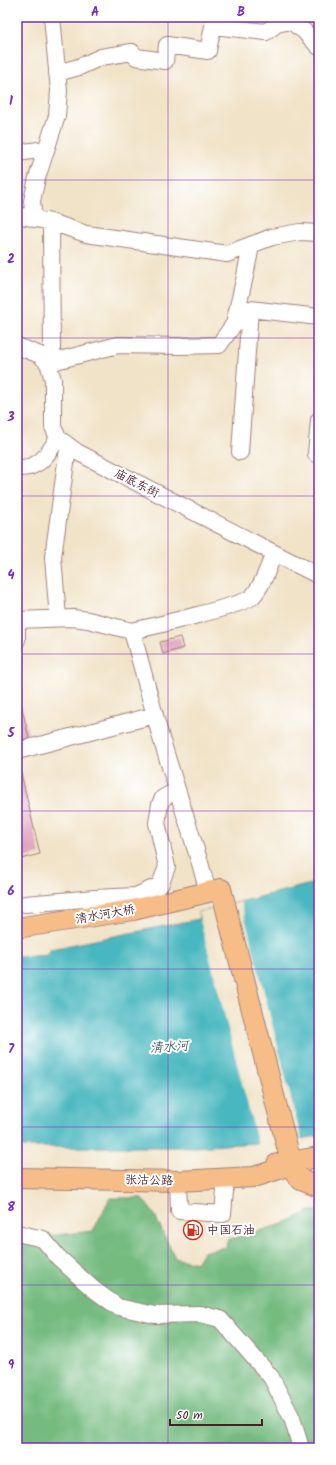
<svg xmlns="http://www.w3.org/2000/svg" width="336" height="1465" font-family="Kalam,'LXGW WenKai TC',sans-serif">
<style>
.forest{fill:#74bb80;stroke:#5f6d56}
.water{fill:#48b7bf;stroke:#496b75}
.pier{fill:#f1e3c8}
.building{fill:#e1a6c1}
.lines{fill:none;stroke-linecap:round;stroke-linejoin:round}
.minor-casing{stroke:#9e817a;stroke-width:18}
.major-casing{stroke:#9e817a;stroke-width:22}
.minor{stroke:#fff;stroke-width:16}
.major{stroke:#f7bd88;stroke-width:20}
.grid{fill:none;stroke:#7b2cbf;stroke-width:1;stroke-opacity:0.55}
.labels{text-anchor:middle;stroke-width:4;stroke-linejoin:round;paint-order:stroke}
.street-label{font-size:12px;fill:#4a1f2b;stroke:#fff}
.poi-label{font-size:12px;fill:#4a1f2b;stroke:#fff;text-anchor:start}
.water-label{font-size:13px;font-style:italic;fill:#495c66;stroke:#fff}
.neatline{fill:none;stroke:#7b2cbf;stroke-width:1.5}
.grid-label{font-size:13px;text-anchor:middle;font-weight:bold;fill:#7b2cbf}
</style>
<rect width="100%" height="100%" fill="#fff"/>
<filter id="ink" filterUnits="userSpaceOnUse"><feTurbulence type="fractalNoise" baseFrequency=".025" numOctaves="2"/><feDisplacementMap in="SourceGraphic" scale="8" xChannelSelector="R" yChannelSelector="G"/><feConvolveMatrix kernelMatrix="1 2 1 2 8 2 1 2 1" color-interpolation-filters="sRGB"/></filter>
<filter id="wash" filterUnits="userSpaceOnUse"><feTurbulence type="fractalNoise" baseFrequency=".012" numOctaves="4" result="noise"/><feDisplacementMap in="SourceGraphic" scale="16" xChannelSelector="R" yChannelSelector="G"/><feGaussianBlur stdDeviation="0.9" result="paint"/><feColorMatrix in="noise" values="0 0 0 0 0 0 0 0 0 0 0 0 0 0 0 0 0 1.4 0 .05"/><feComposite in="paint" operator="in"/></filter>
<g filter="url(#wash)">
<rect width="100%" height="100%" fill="#f1e3c8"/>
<path class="forest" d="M 110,1198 L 142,1198 L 154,1214 L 175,1258 L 196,1263 L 203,1252 L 226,1247 L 227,1240 L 283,1224 L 310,1211 L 319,1211 L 319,1448 L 17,1448 L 17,1239 L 23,1239 L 93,1231 Z"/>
<path class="water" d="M 319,882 L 319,1136 L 285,1141 L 193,1147 L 17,1147 L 17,957 L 47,955 L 51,949 L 199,919 L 198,912 L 212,909 Z"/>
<path class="pier" d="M 241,902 L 302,1141 L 258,1145 L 198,912 Z"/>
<g id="blocks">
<path class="building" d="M 180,637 L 183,648 L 163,654 L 160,642 Z
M 21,704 L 29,738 L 17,741 L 17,705 Z
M 17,773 L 21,773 L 40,854 L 17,860 Z"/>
</g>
</g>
<g filter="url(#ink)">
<use href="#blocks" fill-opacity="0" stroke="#9e817a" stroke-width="1"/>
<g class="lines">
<g class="minor-casing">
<path id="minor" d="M 57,73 L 79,67 L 101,57 L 132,52 L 136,57 L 165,61 L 167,45 L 208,51 L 213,26 L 266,32 L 277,24 L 290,21 L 304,31 L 319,47
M 17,153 L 46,149
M 17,215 L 51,222 L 86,234 L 227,254 L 272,237 L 300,232 L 319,233
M 34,219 L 32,201 L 37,178 L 57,116 L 59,91 L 52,17
M 17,346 L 40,355 L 48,363 L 53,380 L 53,427 L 58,438 L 77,452 L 319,576
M 48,363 L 118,345 L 179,346 L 219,345 L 234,324 L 245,276 L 251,246
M 48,363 L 52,352 L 51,222
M 240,452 L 250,309 L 319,317
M 316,454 L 319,420
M 17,468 C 40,469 47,455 58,438
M 58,618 L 53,557 L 67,455 L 70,447
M 17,620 L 73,618 L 88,620 L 132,631
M 17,630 L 17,640
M 17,751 L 155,715
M 208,892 L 200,863 L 161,738 L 132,631 C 150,627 244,605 252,597 C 263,585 268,568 274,553
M 25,904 L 95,898 L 136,896 L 160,885 L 167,867 L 157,823 L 160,804 L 163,798 L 177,790
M 178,1181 L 179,1211 L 223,1214 L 226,1179
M 17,1233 L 43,1239 L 58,1257 L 93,1289 L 118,1307 L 155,1315 L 200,1314 L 220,1319 L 271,1377 L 292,1418 L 301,1448"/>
</g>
<g class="major-casing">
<path id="major" d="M 17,928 L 133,910 L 221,889 L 293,1170 L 301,1180 L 319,1187
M 277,1164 L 319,1157
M 17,1178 L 178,1181 L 254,1177 L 279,1169"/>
</g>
<use href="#minor" class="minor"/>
<use href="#major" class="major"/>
</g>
</g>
<path class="grid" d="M 168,17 L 168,1448M 17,180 L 319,180M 17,338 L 319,338M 17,496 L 319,496M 17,654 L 319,654M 17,811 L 319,811M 17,969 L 319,969M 17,1127 L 319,1127M 17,1285 L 319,1285"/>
<defs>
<g id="fuel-ring" transform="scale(1)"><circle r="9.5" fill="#fff" stroke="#c8321e" stroke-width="1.5"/><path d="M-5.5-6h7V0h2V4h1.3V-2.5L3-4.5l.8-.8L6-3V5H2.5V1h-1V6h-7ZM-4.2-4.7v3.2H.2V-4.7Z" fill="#c8321e"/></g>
</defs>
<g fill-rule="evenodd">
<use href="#fuel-ring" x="193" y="1230"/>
</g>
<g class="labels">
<g class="street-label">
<text transform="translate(137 483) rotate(27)" y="4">庙底东街</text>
<text transform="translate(105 914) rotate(-10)" y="4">清水河大桥</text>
<text transform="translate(149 1180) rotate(1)" y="4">张沽公路</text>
</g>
<g class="poi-label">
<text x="207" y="1234">中国石油</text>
</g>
<g class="water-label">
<text transform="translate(169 1046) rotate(-4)" y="5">清水河</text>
</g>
</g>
<rect width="336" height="1465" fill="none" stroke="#fff" stroke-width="44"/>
<path d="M170 1419v6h92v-6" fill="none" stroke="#4a1f2b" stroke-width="2"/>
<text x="176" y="1419" font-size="12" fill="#4a1f2b" stroke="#ffffff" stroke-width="3" paint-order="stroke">50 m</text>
<rect x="22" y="22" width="292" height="1421" class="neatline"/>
<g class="grid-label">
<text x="95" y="16">A</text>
<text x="241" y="16">B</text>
<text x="11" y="105">1</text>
<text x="11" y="263">2</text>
<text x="11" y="421">3</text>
<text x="11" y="579">4</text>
<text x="11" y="737">5</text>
<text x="11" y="895">6</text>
<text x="11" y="1053">7</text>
<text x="11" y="1211">8</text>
<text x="11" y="1369">9</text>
</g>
</svg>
